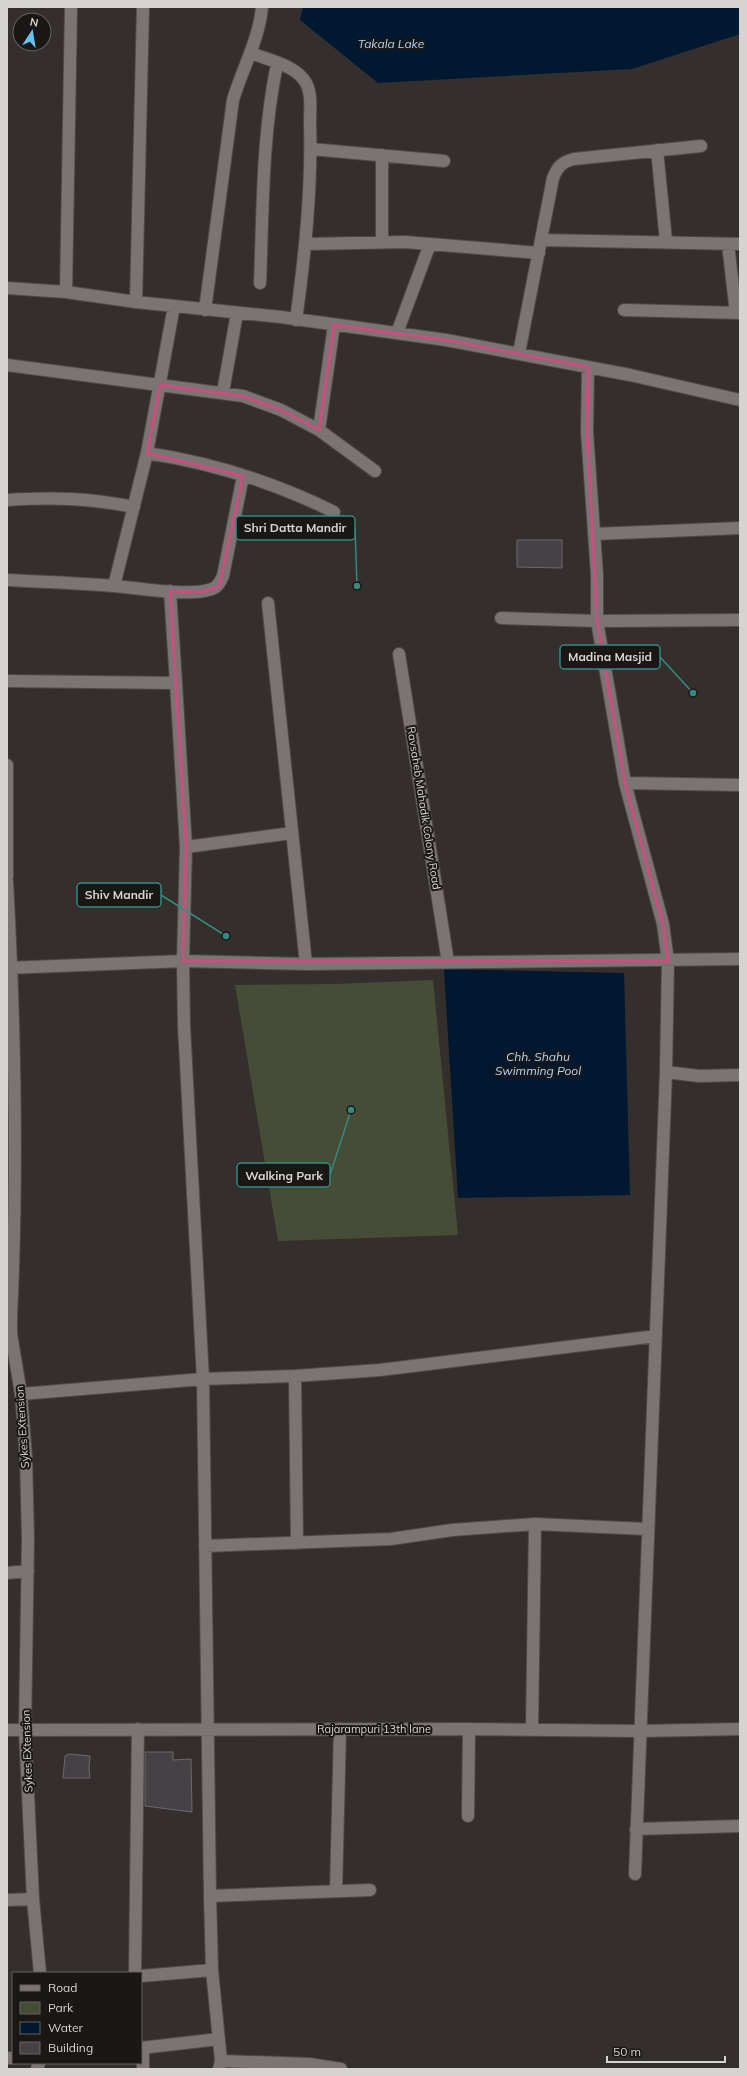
<svg xmlns="http://www.w3.org/2000/svg" width="747" height="2076" font-family="Mulish,sans-serif">
<style>
.green{fill:#464d37}
.water{fill:#001931}
.building{fill:#464145;stroke:#6e696d}
.lines{fill:none;stroke-linecap:round;stroke-linejoin:round}
.minor-casing{stroke:#504b49;stroke-width:14}
.minor{stroke:#7b7472;stroke-width:12}
.marked{fill:none;stroke:#c8507f;stroke-width:3;stroke-linejoin:round}
.labels{text-anchor:middle;stroke-width:4;stroke-linejoin:round;paint-order:stroke}
.street-label{font-size:11px;fill:#d7d3d2;stroke:#1a1716}
.water-label{font-size:12px;font-style:italic;fill:#acd5fd;stroke:#1a1716}
.leader{fill:none;stroke:#378982;stroke-width:1.5}
.callout-dot{fill:#378982;stroke:#1a1716;stroke-width:1.5}
.callout{fill:#1a1716;stroke:#378982;stroke-width:1.5}
.callout-label{font-size:12px;text-anchor:middle;font-weight:bold;fill:#d7d3d2}
</style>
<rect width="100%" height="100%" fill="#342e2c"/>
<path class="green" d="M 433,980 L 458,1235 L 278,1241 L 235,985 L 335,984 Z"/>
<path class="water" d="M 303,7 L 740,7 L 740,34 L 632,69 L 378,83 L 300,20 Z
M 444,969 L 624,973 L 630,1195 L 458,1198 Z"/>
<path class="building" d="M 517,540 L 562,540 L 562,568 L 517,567 Z
M 145,1752 L 173,1752 L 173,1760 L 191,1759 L 192,1812 L 145,1806 Z
M 69,1754 L 90,1756 L 89,1768 L 90,1778 L 63,1778 L 65,1756 Z"/>
<g class="lines">
<g class="minor-casing">
<path id="minor" d="M 251,53 C 268,60 296,65 306,83 C 312,94 310,109 310,122 C 312,188 305,254 296,320
M 311,149 L 444,161
M 657,150 L 666,241
M 382,155 L 382,242
M 542,240 L 740,244
M 306,244 L 405,242 L 539,253
M 728,244 L 736,313
M 260,283 C 263,209 262,136 277,64
M 7,288 L 66,292 L 136,302 L 281,317 L 446,340 L 630,375 L 740,400
M 66,292 L 71,7
M 136,302 L 143,7
M 205,310 L 233,100 C 242,69 259,40 262,7
M 624,310 L 740,313
M 397,333 L 430,244
M 519,353 L 553,178 C 558,166 562,162 574,159 L 701,146
M 7,365 L 243,396 L 281,410 L 319,430 L 375,471
M 588,367 L 587,432 L 597,575 L 597,621 L 625,783 L 663,924 L 668,961 L 666,1072 L 635,1874
M 223,392 L 237,313
M 319,430 L 334,325
M 147,453 C 212,463 276,483 334,512
M 7,500 C 53,497 88,498 134,507
M 594,534 L 740,528
M 7,580 C 43,582 79,583 114,586 C 138,588 190,597 212,589 C 218,587 220,582 223,576 L 243,476
M 114,586 L 147,453 L 174,306
M 170,591 L 176,683
M 268,603 L 306,964
M 501,618 L 597,621 L 740,620
M 399,654 L 448,962
M 7,681 L 176,683 L 186,847 L 183,961 L 184,1026 L 203,1379 L 210,1896 L 212,1970 L 221,2061 L 219,2069
M 7,765 L 7,877
M 625,783 L 740,785
M 186,847 L 292,833
M 7,882 C 15,1026 18,1172 11,1317 L 11,1334 L 21,1394 L 26,1457 L 28,1538 L 25,1730 L 33,1899 L 40,1973
M 7,968 L 183,961 L 306,964 L 740,959
M 666,1072 L 699,1076 L 740,1075
M 295,1376 L 297,1543
M 21,1394 L 203,1379 L 295,1376 L 380,1370 L 656,1336
M 205,1546 L 391,1539 L 452,1530 L 535,1524 L 647,1529
M 7,1573 L 28,1571
M 532,1729 L 535,1524
M 7,1730 L 469,1729 L 640,1731 L 740,1729
M 468,1816 L 469,1729
M 636,1829 L 740,1826
M 336,1891 L 340,1729
M 210,1896 L 370,1890
M 7,1900 L 33,1899
M 135,1973 L 138,1729
M 141,1976 L 212,1970
M 141,2048 L 219,2039
M 7,2058 L 13,2058
M 221,2061 L 309,2064 L 341,2069
M 37,2069 L 39,2063
M 143,2069 L 143,2048"/>
</g>
<use href="#minor" class="minor"/>
</g>
<path class="marked" d="M 334,325 L 446,340 L 588,367 L 587,432 L 597,621 L 625,783 L 663,924 L 668,961 L 183,961 L 186,847 L 170,591 L 202,592 L 219,586 L 243,476 L 147,453 L 160,385 L 243,396 L 281,410 L 319,430 Z"/>
<g class="labels">
<g class="street-label">
<text transform="translate(424 808) rotate(81)" y="4">Ravsaheb Mahadik Colony Road</text>
<text transform="translate(22 1427) rotate(-94)" y="4">Sykes EXtension</text>
<text x="374" y="1733">Rajarampuri 13th lane</text>
<text transform="translate(27 1751) rotate(-92)" y="4">Sykes EXtension</text>
</g>
<g class="water-label">
<text x="391" y="48">Takala Lake</text>
<text x="538" y="1061">Chh. Shahu<tspan x="538" dy="14">Swimming Pool</tspan></text>
</g>
</g>
<path class="leader" d="M357 586L355 528M693 693L660 657M226 936L161 895M351 1110L330 1175"/>
<g class="callout-dot">
<circle cx="357" cy="586" r="4"/>
<circle cx="693" cy="693" r="4"/>
<circle cx="226" cy="936" r="4"/>
<circle cx="351" cy="1110" r="4"/>
</g>
<g class="callout">
<rect x="236" y="516" width="119" height="24" rx="4"/>
<rect x="560" y="645" width="100" height="24" rx="4"/>
<rect x="77" y="883" width="84" height="24" rx="4"/>
<rect x="237" y="1163" width="93" height="24" rx="4"/>
</g>
<g class="callout-label">
<text x="295" y="532">Shri Datta Mandir</text>
<text x="610" y="661">Madina Masjid</text>
<text x="119" y="899">Shiv Mandir</text>
<text x="284" y="1180">Walking Park</text>
</g>
<rect width="747" height="2076" fill="none" stroke="#d7d3d2" stroke-width="16"/>
<rect x="12" y="1972" width="130" height="92" fill="#1a1716" stroke="#666261"/>
<rect x="20" y="1985" width="20" height="6" fill="#7b7472" stroke="#666261"/>
<text x="48" y="1992" font-size="12" fill="#d7d3d2">Road</text>
<rect x="20" y="2002" width="20" height="12" fill="#464d37" stroke="#666261"/>
<text x="48" y="2012" font-size="12" fill="#d7d3d2">Park</text>
<rect x="20" y="2022" width="20" height="12" fill="#001931" stroke="#666261"/>
<text x="48" y="2032" font-size="12" fill="#d7d3d2">Water</text>
<rect x="20" y="2042" width="20" height="12" fill="#464145" stroke="#666261"/>
<text x="48" y="2052" font-size="12" fill="#d7d3d2">Building</text>
<g transform="translate(32 32) rotate(12)"><circle r="19" fill="#1a1716" stroke="#666261"/>
<path d="M0-3L7 15L0 10L-7 15Z" fill="#66c4ef"/>
<text y="-6" font-size="11" font-weight="bold" text-anchor="middle" fill="#d7d3d2">N</text>
</g>
<path d="M607 2056v6h118v-6" fill="none" stroke="#d7d3d2" stroke-width="2"/>
<text x="613" y="2056" font-size="12" fill="#d7d3d2" stroke="#1a1716" stroke-width="3" paint-order="stroke">50 m</text>
</svg>
